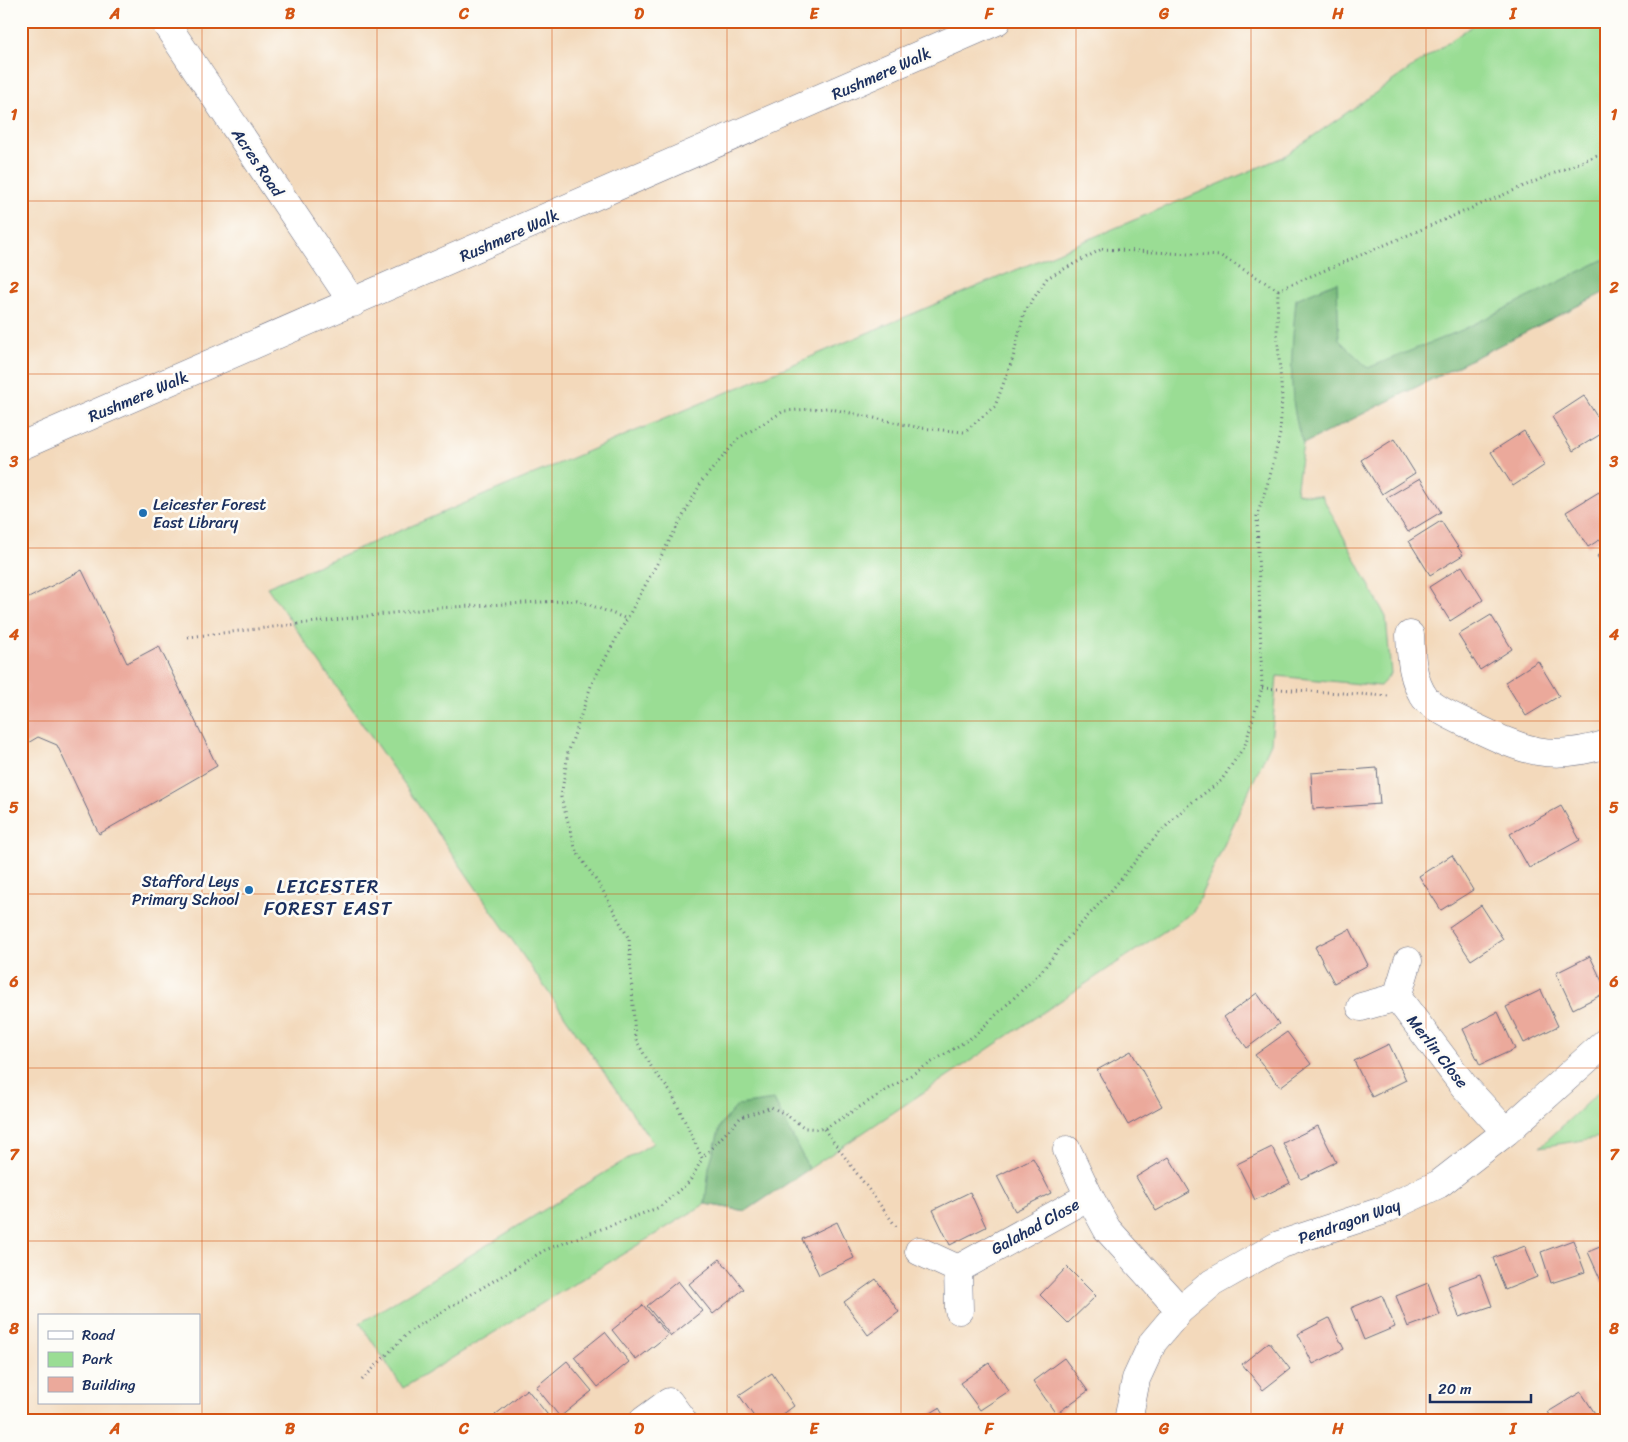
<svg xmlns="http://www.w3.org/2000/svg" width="1628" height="1442" font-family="Sriracha,sans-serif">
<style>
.green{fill:#9add94;stroke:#5a8679}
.forest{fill:#7bbc7e;stroke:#4b766e}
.building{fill:#eba99b}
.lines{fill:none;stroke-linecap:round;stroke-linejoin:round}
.street-casing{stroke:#676a7f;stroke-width:29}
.path{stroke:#676a7f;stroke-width:3;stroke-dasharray:1 4;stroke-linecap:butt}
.street{stroke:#fff;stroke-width:28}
.grid{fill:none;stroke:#d45514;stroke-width:1;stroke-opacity:0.55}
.poi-dot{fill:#1f6fb2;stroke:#fdfcf7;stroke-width:2}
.labels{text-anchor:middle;stroke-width:5;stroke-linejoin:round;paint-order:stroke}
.street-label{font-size:16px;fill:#1b2f5e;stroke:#fdfcf7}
.poi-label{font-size:16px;fill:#1b2f5e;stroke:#fdfcf7;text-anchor:start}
.quarter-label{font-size:19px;letter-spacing:1px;fill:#1b2f5e;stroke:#fdfcf7}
.neatline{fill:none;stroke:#d45514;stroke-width:2}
.grid-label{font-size:16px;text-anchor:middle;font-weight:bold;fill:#d45514}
</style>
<rect width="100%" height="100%" fill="#fdfcf7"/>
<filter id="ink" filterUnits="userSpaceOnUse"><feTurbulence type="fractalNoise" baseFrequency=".02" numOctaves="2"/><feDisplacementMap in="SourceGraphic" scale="10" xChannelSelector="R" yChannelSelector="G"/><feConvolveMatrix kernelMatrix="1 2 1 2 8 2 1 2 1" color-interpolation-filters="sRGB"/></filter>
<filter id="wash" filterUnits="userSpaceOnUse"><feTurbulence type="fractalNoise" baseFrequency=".0096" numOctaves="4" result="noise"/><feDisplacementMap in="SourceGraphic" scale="20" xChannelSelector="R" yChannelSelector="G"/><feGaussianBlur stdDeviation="1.12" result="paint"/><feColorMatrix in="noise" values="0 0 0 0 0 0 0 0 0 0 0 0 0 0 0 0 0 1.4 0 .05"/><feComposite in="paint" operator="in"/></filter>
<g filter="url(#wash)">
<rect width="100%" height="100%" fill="#f3d9bb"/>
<path class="green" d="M 1479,21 L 1607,21 L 1607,291 L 1303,444 L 1296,493 L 1322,496 L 1386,617 L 1391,674 L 1380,686 L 1277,676 L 1271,743 L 1193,912 L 746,1211 L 705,1204 L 403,1388 L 360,1323 L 653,1143 L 267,587 L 1283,157 Z
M 1607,1084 L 1607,1136 L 1540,1147 Z"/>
<path class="forest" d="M 1607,258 L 1607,291 L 1303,444 C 1286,397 1292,348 1296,299 L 1337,282 L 1339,340 L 1368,368 L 1462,330 Z
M 774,1100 L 809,1169 L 746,1211 L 705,1204 L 709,1167 L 721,1124 L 738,1105 Z"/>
<g id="blocks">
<path class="building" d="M 1584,396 L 1606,431 L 1573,451 L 1552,417 Z
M 1524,431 L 1545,465 L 1513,486 L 1491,452 Z
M 1394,439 L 1415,473 L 1382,494 L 1361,460 Z
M 1420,478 L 1441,512 L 1408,532 L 1386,498 Z
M 1599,492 L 1607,504 L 1607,535 L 1588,547 L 1566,512 Z
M 1441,521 L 1463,555 L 1430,575 L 1409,541 Z
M 1607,550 L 1607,572 L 1597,556 Z
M 1462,566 L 1483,600 L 1450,621 L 1429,587 Z
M 82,570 L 127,663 L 159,646 L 217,766 L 99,834 L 57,745 L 38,737 L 21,747 L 21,602 Z
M 1491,615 L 1512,649 L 1480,670 L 1458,635 Z
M 1538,661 L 1559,696 L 1526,716 L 1505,682 Z
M 1377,768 L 1380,804 L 1313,809 L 1311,773 Z
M 1561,806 L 1580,840 L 1529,868 L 1510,834 Z
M 1452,855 L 1473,890 L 1441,910 L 1419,876 Z
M 1481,905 L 1503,939 L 1471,960 L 1449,927 Z
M 1350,929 L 1368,965 L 1334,983 L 1315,947 Z
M 1590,956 L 1607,992 L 1573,1009 L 1556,973 Z
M 1541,990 L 1558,1026 L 1524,1043 L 1506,1007 Z
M 1257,993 L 1279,1024 L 1247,1048 L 1224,1017 Z
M 1498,1012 L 1515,1049 L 1480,1065 L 1463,1029 Z
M 1287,1032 L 1311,1064 L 1280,1087 L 1255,1055 Z
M 1389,1044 L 1406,1080 L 1372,1097 L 1354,1061 Z
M 1131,1051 L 1162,1106 L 1128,1125 L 1097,1070 Z
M 1318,1126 L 1336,1162 L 1301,1179 L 1283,1143 Z
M 1272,1147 L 1290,1183 L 1255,1200 L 1237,1164 Z
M 1169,1157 L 1190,1192 L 1156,1211 L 1136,1177 Z
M 1033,1158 L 1051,1193 L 1015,1211 L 997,1176 Z
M 970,1192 L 986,1227 L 950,1245 L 933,1210 Z
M 837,1222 L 854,1258 L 819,1275 L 802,1239 Z
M 1573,1240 L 1585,1272 L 1551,1283 L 1541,1252 Z
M 1607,1244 L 1607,1280 L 1602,1283 L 1588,1252 Z
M 1525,1246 L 1537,1277 L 1505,1290 L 1493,1258 Z
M 720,1259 L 744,1289 L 713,1314 L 689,1284 Z
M 1067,1267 L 1096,1296 L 1068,1323 L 1040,1295 Z
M 1480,1274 L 1492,1306 L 1459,1317 L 1448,1286 Z
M 876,1279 L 899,1312 L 868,1335 L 844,1302 Z
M 678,1281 L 702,1311 L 671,1336 L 647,1306 Z
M 1428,1283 L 1440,1315 L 1408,1327 L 1396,1296 Z
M 1382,1295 L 1395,1327 L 1364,1340 L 1351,1308 Z
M 643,1305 L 668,1335 L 636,1360 L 612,1330 Z
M 1329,1318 L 1344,1349 L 1313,1364 L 1298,1334 Z
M 605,1332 L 629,1362 L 598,1387 L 574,1357 Z
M 1269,1342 L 1290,1369 L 1263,1390 L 1242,1364 Z
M 1064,1358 L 1088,1391 L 1056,1414 L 1033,1381 Z
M 567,1361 L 592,1391 L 560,1417 L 536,1387 Z
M 989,1363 L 1009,1391 L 980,1410 L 960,1383 Z
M 772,1373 L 794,1406 L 774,1421 L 757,1421 L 739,1395 Z
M 527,1389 L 551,1419 L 500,1421 L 495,1415 Z
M 1581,1392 L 1600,1421 L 1554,1421 L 1548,1412 Z
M 939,1408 L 947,1421 L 918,1421 Z"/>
</g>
</g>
<g filter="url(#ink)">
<use href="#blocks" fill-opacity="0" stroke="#676a7f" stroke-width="1"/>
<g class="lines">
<g class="street-casing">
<path id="street" d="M 164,21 L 353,303
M 21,446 L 997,21
M 1410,635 C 1411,656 1412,681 1425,698 C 1432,707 1457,719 1468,724 C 1521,749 1547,763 1607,744
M 1397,997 L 1408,961
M 1361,1007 L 1397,997 L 1464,1086 L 1506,1132
M 1067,1150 L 1089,1196
M 919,1251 L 958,1269 L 959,1310
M 958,1269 L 1089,1196 L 1107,1229 L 1180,1310
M 643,1421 L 669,1402 L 683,1421
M 1128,1421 L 1136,1379 L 1153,1342 L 1180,1310 L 1212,1283 L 1279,1245 L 1382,1211 L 1439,1184 L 1506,1132 L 1607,1041"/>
</g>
<path class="path" d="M 1102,249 L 1221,256 L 1278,290 L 1277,331 L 1282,397 L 1280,434 L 1270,476 L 1257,516 L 1262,688 L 1245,745 L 1221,781 L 1187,806 L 1158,834 L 1110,892 L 1066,940 L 1041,972 L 974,1036 L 824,1129 L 805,1128 L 785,1114 L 771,1107 L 741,1117 L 702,1158 L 672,1094 L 652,1068 L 635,1038 L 629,939 L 602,889 L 576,851 L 561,797 L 568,753 L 592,683 L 702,481 L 739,438 L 784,411 L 827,408 L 921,428 L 964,432 L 995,406 L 1013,358 L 1024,313 L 1047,278 Z
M 1278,290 L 1607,151
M 188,637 L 436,608 L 577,600 L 627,619
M 1262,688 L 1389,696
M 824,1129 L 898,1229
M 362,1380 L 410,1331 L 545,1250 L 660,1207 L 690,1181 L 702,1159"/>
<use href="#street" class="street"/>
</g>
</g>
<path class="grid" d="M 202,21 L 202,1421M 377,21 L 377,1421M 552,21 L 552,1421M 727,21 L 727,1421M 901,21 L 901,1421M 1076,21 L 1076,1421M 1251,21 L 1251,1421M 1426,21 L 1426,1421M 21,201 L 1607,201M 21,374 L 1607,374M 21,548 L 1607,548M 21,721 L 1607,721M 21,894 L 1607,894M 21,1068 L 1607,1068M 21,1241 L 1607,1241"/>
<g class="poi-dot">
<circle cx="143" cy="513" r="5"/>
<circle cx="249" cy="890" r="5"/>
</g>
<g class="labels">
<g class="street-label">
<text transform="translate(881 73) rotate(-24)" y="6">Rushmere Walk</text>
<text transform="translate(258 162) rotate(56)" y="6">Acres Road</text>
<text transform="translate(509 235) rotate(-24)" y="6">Rushmere Walk</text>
<text transform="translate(138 396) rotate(-23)" y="6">Rushmere Walk</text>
<text transform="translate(1438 1051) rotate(52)" y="6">Merlin Close</text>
<text transform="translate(1349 1221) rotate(-19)" y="6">Pendragon Way</text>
<text transform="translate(1035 1226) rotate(-29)" y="6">Galahad Close</text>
</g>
<g class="poi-label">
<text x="153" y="510">Leicester Forest<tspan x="153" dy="18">East Library</tspan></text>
<text x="239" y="887" text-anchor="end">Stafford Leys<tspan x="239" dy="18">Primary School</tspan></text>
</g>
<g class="quarter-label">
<text x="328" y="893">LEICESTER<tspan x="328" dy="22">FOREST EAST</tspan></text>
</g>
</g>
<rect width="1628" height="1442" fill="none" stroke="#fdfcf7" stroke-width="55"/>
<rect x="38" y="1314" width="162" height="90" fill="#fdfcf7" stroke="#a3aaba"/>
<rect x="48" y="1331" width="25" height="8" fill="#ffffff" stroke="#a3aaba"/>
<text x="82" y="1340" font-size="15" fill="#1b2f5e">Road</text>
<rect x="48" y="1352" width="25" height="15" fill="#9add94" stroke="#a3aaba"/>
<text x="82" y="1364" font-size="15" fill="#1b2f5e">Park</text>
<rect x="48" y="1377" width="25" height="15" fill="#eba99b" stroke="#a3aaba"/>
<text x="82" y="1390" font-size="15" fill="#1b2f5e">Building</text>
<path d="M1430 1394v8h101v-8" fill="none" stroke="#1b2f5e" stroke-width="2.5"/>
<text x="1438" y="1394" font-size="15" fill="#1b2f5e" stroke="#fdfcf7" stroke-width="4" paint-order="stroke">20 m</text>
<rect x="28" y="28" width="1572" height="1386" class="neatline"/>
<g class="grid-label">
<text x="115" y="19">A</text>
<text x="290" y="19">B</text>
<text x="464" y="19">C</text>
<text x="639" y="19">D</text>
<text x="814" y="19">E</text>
<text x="989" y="19">F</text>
<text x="1164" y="19">G</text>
<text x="1338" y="19">H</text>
<text x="1513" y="19">I</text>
<text x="14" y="120">1</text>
<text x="1614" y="120">1</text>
<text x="14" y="293">2</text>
<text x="1614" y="293">2</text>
<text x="14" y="467">3</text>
<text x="1614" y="467">3</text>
<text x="14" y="640">4</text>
<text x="1614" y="640">4</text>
<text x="14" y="813">5</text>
<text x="1614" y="813">5</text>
<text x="14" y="987">6</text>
<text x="1614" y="987">6</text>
<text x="14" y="1160">7</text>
<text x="1614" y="1160">7</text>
<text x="14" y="1334">8</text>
<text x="1614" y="1334">8</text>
<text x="115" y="1434">A</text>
<text x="290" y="1434">B</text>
<text x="464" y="1434">C</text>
<text x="639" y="1434">D</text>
<text x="814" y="1434">E</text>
<text x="989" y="1434">F</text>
<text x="1164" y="1434">G</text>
<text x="1338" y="1434">H</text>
<text x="1513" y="1434">I</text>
</g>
</svg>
